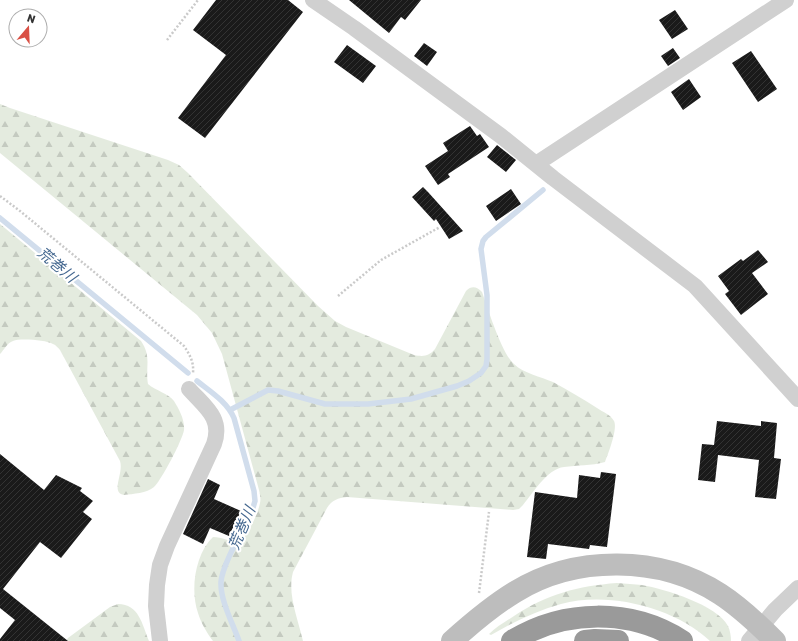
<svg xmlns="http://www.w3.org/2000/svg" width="798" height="641" font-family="Rubik,'Noto Sans JP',sans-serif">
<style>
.forest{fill:url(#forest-firs)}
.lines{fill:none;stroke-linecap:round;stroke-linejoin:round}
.stream{stroke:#d1ddec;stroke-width:5.5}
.building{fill:url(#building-hatch)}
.path{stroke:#cacaca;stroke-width:2.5;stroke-dasharray:2 2;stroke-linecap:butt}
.street{stroke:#d0d0d0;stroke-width:16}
.secondary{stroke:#bdbdbd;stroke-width:22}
.highway{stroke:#9a9a9a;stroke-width:22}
.labels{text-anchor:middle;stroke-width:4;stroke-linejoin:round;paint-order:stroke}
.water-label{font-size:15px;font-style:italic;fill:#456890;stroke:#fff}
</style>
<defs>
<pattern id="forest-firs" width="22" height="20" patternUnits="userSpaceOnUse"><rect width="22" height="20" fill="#e4ebdf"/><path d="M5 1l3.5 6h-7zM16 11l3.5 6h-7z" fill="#c4cac0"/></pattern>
<pattern id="building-hatch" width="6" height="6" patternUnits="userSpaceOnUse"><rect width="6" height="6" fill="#1a1a1a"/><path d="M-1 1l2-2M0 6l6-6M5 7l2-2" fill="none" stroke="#333"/></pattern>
</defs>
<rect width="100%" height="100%" fill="#fff"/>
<path class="forest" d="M 0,104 L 10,108 L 168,160 L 179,165 L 188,173 L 318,306 L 335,321 L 346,327 L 414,355 C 424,357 429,356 435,349 L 466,291 C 472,285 477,287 482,292 C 488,309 502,354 514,364 C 523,373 541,377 553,382 C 568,390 583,399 597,408 C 603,412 611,415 614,421 C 618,429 608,454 605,462 C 591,466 577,465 564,467 C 547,469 533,493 523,505 L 519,509 L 513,510 L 347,497 C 338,498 332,500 327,508 L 293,572 C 287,594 298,619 303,641 L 213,641 C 207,633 201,623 198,613 C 190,590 195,554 213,537 C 222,537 230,542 239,542 C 248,535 258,514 260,503 C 261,499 260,494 259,490 L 222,354 L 212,333 L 197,315 L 0,153 Z
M 0,224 L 141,341 C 152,357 145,367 148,384 C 156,391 168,393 174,401 C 179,409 185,420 184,430 C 183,439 161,481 154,487 C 147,493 133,494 124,495 C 110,493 124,473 120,461 L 60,350 C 58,348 56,345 53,344 C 46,340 20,338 13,341 C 7,343 4,350 0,354 Z
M 617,583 C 626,584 634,584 642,585 C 665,589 717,605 728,626 C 730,630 731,636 731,641 L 710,641 C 674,607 608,591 561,604 C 536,611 513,622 491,635 L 489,634 C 496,627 505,622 514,616 C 547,594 578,586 617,583 Z
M 118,604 C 139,604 142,624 149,641 L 66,641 L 68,638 L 110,607 Z"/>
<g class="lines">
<path class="stream" d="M 0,218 L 188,373
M 197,381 C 211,392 227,402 234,418 L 254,491 L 255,501 L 252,511 C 244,528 222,565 221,582 C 220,600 233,624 239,641
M 230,410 L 268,390 L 278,391 L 325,404 L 368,404 L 411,399 L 457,386 L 469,381 L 481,373 L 486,366 L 487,359 L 487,295 L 481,249 L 483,241 L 486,237 L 543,190"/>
</g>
<path class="building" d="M 216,0 L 288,0 L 303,12 L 205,138 L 178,118 L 226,55 L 193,30 Z
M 349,0 L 421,0 L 405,20 L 401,17 L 389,33 Z
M 675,10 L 688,29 L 672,39 L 659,20 Z
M 424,43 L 437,52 L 427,66 L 414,56 Z
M 347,45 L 376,66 L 363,83 L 334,62 Z
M 673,48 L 680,58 L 668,66 L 661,56 Z
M 751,51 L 777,89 L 758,102 L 732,63 Z
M 689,79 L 701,97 L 683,110 L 671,92 Z
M 470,126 L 477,136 L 480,134 L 489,147 L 448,174 L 450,177 L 438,185 L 425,166 L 448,151 L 443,143 Z
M 497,145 L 516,160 L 506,172 L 487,157 Z
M 423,187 L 428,192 L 463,231 L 449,239 L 436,219 L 434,221 L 412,197 Z
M 511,189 L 521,204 L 496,221 L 486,206 Z
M 758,250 L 768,262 L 752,273 L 768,294 L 741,315 L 725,294 L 729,291 L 718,276 L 741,259 L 743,261 Z
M 717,421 L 761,426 L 761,421 L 777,423 L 774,458 L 781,459 L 776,499 L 755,497 L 759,460 L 718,455 L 715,482 L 698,480 L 702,444 L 714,445 Z
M 0,454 L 44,490 L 56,475 L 82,488 L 80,491 L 93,501 L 83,512 L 92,519 L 61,558 L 40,542 L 3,589 L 68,641 L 0,641 L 0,639 L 15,620 L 0,608 Z
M 601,472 L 616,474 L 607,547 L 590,545 L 589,549 L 548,544 L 546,559 L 527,557 L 535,492 L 577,498 L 579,475 L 600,478 Z
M 208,479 L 220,485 L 214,499 L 241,511 L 229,536 L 210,528 L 203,544 L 183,534 Z"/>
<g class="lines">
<path class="path" d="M 167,40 L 198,0
M 0,196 L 20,211 L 184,346 C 190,355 194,362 193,373
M 338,296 L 381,260 L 440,227
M 479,593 L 489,512"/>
<path class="street" d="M 313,0 L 354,28 L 501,136 L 553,178 L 695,286 L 798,399
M 536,164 L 786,0
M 160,641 L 156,606 L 157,585 L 160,565 L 167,546 L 214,444 C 223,418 205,407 189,389
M 749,641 L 775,610 L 798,588"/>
<path class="secondary" d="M 452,641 C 472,623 492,606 515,592 C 575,555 660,555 720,594 C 740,607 758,624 775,641"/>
<path class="highway" d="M 512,641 C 564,609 631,608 682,641
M 585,641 L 595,640 L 618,641"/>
</g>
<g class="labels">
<g class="water-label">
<text transform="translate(57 265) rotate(40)" y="5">荒巻川</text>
<text transform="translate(242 528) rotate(-67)" y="5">荒巻川</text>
</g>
</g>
<g transform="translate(28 28) rotate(19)"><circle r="19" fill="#ffffff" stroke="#adadad"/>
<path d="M0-3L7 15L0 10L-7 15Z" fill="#d95045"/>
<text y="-6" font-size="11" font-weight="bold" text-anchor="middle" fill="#333333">N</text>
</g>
</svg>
